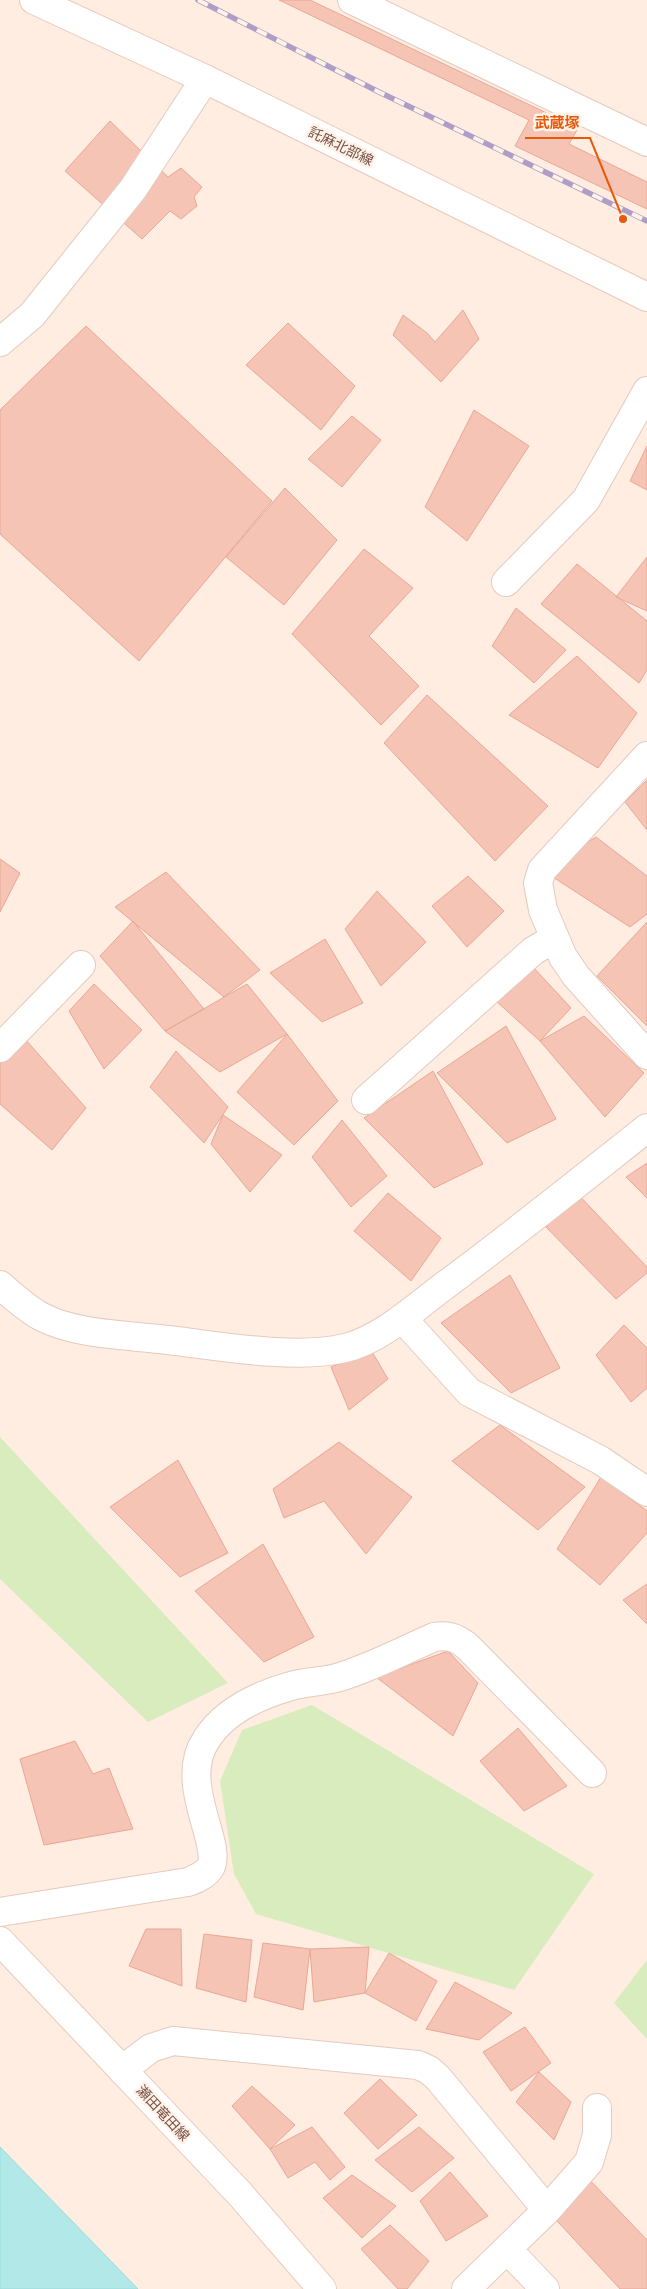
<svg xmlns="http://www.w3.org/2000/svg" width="647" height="2289" font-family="Montserrat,'Noto Sans JP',sans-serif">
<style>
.green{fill:#d8ecbd}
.water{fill:#b3e8e8;stroke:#98dbdb}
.building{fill:#f5c4b5;stroke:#e9a794}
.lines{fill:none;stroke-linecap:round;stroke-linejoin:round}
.minor-casing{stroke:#e4cabe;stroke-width:30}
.tertiary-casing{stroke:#e4cabe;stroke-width:30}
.secondary-casing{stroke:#eac9ba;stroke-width:30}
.minor{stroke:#fff;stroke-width:28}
.tertiary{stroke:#fff;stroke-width:28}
.secondary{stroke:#fff;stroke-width:28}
.rail-casing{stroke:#ae9ec7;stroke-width:5.5}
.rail{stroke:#fff2e7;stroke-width:4;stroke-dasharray:11;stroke-linecap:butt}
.labels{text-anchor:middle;stroke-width:5;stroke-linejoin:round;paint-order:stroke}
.street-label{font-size:14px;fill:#764f45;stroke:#fff2e7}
.leader{fill:none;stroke:#e8590c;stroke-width:2}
.callout-dot{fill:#e8590c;stroke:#fff2e7;stroke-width:2}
.callout-label{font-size:15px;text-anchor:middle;font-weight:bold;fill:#e8590c;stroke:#fff2e7;stroke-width:5;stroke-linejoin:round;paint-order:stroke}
</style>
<rect width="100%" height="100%" fill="#feede0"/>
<path class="green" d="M 0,1437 L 228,1683 L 148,1722 L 0,1579 Z
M 312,1705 L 594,1874 L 514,1990 L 256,1914 L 234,1874 L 220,1781 L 242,1730 Z
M 647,1960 L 647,2039 L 614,2003 Z"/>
<path class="water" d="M 0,2147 L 138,2289 L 0,2289 Z"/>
<path class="building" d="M 279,0 L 310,0 L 578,128 L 569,144 L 647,182 L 647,209 L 515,146 L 529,120 Z
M 110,121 L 168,177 L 181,168 L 202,187 L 194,197 L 197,206 L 181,219 L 170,211 L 142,239 L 65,171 Z
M 463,310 L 479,339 L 441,382 L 393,335 L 403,315 L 427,333 L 435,342 Z
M 288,323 L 355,386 L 321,430 L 246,365 Z
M 86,326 L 272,501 L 139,661 L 0,534 L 0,410 Z
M 474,410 L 529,446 L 467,541 L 425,507 Z
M 352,416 L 381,440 L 342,487 L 308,459 Z
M 647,446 L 647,490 L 630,481 Z
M 285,488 L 337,540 L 284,605 L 226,557 Z
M 364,549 L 413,588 L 369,636 L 419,686 L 381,725 L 292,634 Z
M 647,557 L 647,611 L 616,597 Z
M 577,564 L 647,621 L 647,670 L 639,683 L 541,604 Z
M 516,608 L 566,650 L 534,683 L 492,646 Z
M 577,656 L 637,713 L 598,768 L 509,715 Z
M 427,695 L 548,806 L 495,861 L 384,743 Z
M 647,780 L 647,830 L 625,802 Z
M 596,837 L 647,876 L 647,914 L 630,927 L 542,870 Z
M 0,859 L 20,873 L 0,912 Z
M 166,872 L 260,970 L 224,997 L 115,907 Z
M 468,876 L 504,911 L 467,947 L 432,906 Z
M 377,891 L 426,942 L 381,986 L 345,929 Z
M 133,921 L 204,1009 L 165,1031 L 100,956 Z
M 647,922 L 647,1026 L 597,976 Z
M 325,939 L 363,1003 L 322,1022 L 270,973 Z
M 533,967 L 571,1008 L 540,1041 L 495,1000 Z
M 94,984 L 142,1030 L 104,1069 L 69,1011 Z
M 247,984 L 287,1034 L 220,1072 L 165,1031 Z
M 584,1016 L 644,1073 L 605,1117 L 540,1041 Z
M 506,1026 L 556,1119 L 507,1143 L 437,1073 Z
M 287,1034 L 338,1101 L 294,1145 L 237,1092 Z
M 25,1039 L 86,1108 L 52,1150 L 0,1104 L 0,1061 Z
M 176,1051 L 228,1107 L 204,1143 L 150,1087 Z
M 433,1071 L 483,1164 L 434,1188 L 364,1118 Z
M 223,1115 L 282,1155 L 250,1192 L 211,1144 Z
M 342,1120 L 387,1176 L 351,1207 L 312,1157 Z
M 647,1163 L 647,1198 L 626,1177 Z
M 572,1188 L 647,1267 L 647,1273 L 616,1299 L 546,1227 Z
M 388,1193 L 441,1238 L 411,1281 L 354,1231 Z
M 510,1275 L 560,1368 L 511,1393 L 441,1323 Z
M 624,1325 L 647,1348 L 647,1388 L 631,1402 L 596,1355 Z
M 371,1350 L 388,1379 L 349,1410 L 331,1367 Z
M 500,1425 L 585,1487 L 538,1530 L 452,1461 Z
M 339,1442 L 412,1497 L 366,1554 L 324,1501 L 284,1518 L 273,1489 Z
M 178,1460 L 228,1553 L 180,1577 L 110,1507 Z
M 601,1477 L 647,1511 L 647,1533 L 600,1585 L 557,1549 Z
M 263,1544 L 314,1637 L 264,1662 L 195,1591 Z
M 647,1584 L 647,1624 L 623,1600 Z
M 448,1651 L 478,1683 L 453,1736 L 376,1677 Z
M 518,1728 L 567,1786 L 524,1811 L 480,1761 Z
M 75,1741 L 93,1774 L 109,1768 L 133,1829 L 44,1845 L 20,1759 Z
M 146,1929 L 181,1929 L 182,1986 L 129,1966 Z
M 204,1934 L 252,1940 L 246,2002 L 196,1988 Z
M 263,1943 L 310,1949 L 303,2010 L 254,1997 Z
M 369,1947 L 365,1993 L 314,2002 L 310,1949 Z
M 389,1953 L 437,1981 L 416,2021 L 365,1993 Z
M 455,1982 L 512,2013 L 479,2040 L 426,2029 Z
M 525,2027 L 551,2063 L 511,2091 L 483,2052 Z
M 539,2072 L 571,2102 L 554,2140 L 516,2102 Z
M 380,2079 L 417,2115 L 378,2149 L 344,2113 Z
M 252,2086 L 295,2125 L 270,2149 L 232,2106 Z
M 312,2127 L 345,2167 L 330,2180 L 315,2162 L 288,2178 L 270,2149 Z
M 419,2127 L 454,2158 L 412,2192 L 375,2160 Z
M 450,2172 L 488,2216 L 446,2241 L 420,2201 Z
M 352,2175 L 396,2206 L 362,2238 L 323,2198 Z
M 587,2177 L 647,2240 L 647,2289 L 620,2289 L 547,2210 Z
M 390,2225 L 429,2261 L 407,2289 L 398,2289 L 361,2249 Z"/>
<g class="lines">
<g class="minor-casing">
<path id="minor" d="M 0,342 L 32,315 L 133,189 L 205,79
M 506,582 L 586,500 L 647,391
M 647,756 L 542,870 L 538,883 L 543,910 L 563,957 L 576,976 L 647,1055
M 0,1048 L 81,965
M 366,1100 L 533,951 L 555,938
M 0,1285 C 13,1296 27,1309 42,1317 C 77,1335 129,1335 168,1340 C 221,1346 294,1360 345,1348 C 380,1340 416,1307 444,1286 C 513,1235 580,1181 647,1128
M 402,1318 L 469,1392 L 600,1460 L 647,1492
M 0,1912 L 188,1882 C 196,1879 204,1876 210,1868 C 224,1846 177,1783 206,1740 C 224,1711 259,1695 291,1686 C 308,1681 327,1682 343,1676 C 374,1666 405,1650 434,1637 C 449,1635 455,1637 467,1646 L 592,1773
M 122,2070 L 151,2048 L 173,2041 L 418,2065 L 429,2070 L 438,2078 L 547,2210
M 507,2249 L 545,2289
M 466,2289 L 547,2210 L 589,2162 L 597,2135 L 597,2108"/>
</g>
<g class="tertiary-casing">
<path id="tertiary" d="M 352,0 L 647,142"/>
</g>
<g class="secondary-casing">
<path id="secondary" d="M 34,0 L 205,79 L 647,297
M 0,1941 L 240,2194 L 322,2289"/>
</g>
<use href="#minor" class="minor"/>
<use href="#tertiary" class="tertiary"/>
<use href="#secondary" class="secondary"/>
<g class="rail-casing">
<path id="rail" d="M 198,0 L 379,92 L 647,221"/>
</g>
<use href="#rail" class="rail"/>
</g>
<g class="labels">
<g class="street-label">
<text transform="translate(341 146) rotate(26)" y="5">託麻北部線</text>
<text transform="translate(163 2113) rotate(47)" y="5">瀬田竜田線</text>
</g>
</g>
<path class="leader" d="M623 219L590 138H525"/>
<circle class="callout-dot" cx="623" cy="219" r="5"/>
<g class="callout-label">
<text x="557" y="128">武蔵塚</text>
</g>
</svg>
